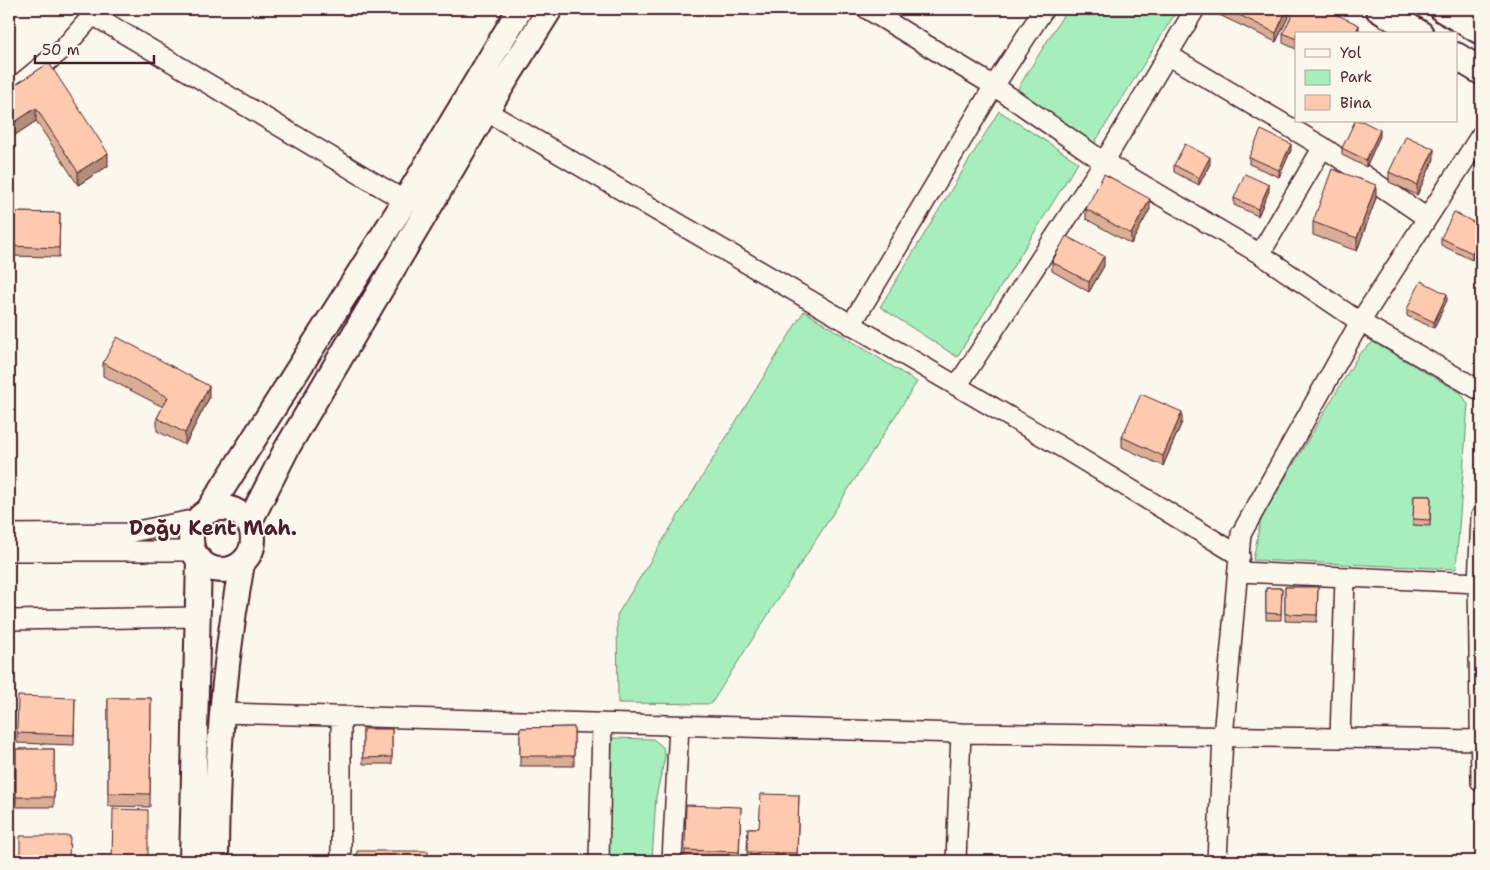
<svg xmlns="http://www.w3.org/2000/svg" width="1490" height="870" font-family="'Shantell Sans',sans-serif">
<style>
.green{fill:#a6eebb;stroke:#788673}
.lines{fill:none;stroke-linecap:round;stroke-linejoin:round}
.minor-casing{stroke:#4a1f2b;stroke-width:22}
.tertiary-casing{stroke:#4a1f2b;stroke-width:28}
.secondary-casing{stroke:#4a1f2b;stroke-width:30}
.minor{stroke:#fbf7ec;stroke-width:19}
.tertiary{stroke:#fbf7ec;stroke-width:24}
.secondary{stroke:#fbf7ec;stroke-width:26}
.wall{fill:#daae96;stroke:#4a1f2b}
.shaded-wall{fill:#b28d7a;stroke:#4a1f2b}
.building{fill:#fecaaf;stroke:#4a1f2b}
.labels{text-anchor:middle;stroke-width:4;stroke-linejoin:round;paint-order:stroke}
.district-label{font-size:20px;font-weight:bold;fill:#4a1f2b;stroke:#fbf7ec}
</style>
<rect width="100%" height="100%" fill="#fbf7ec"/>
<filter id="ink" filterUnits="userSpaceOnUse"><feTurbulence type="fractalNoise" baseFrequency=".02" numOctaves="2"/><feDisplacementMap in="SourceGraphic" scale="10" xChannelSelector="R" yChannelSelector="G"/><feConvolveMatrix kernelMatrix="1 2 1 2 8 2 1 2 1" color-interpolation-filters="sRGB"/></filter>
<g filter="url(#ink)">
<path class="green" d="M 1067,9 L 1178,9 L 1092,147 L 1015,93 Z
M 999,111 L 1078,162 L 957,357 L 880,307 Z
M 804,311 L 917,382 L 711,704 L 618,703 L 617,615 Z
M 1373,342 L 1461,393 L 1468,404 L 1456,569 L 1253,560 L 1261,519 L 1359,354 Z
M 612,738 L 653,739 L 663,747 L 665,757 L 656,797 L 652,861 L 607,861 Z"/>
<g class="lines">
<g class="minor-casing">
<path id="minor" d="M 867,9 L 994,86 L 1104,162 L 1260,254 L 1360,322 L 1481,391
M 93,15 L 405,201
M 1168,55 L 1323,147 L 1427,218
M 9,93 L 64,48 L 98,9
M 486,111 L 1068,451 L 1240,556
M 1260,254 L 1323,147
M 851,325 L 994,86 L 1044,9
M 957,386 L 1104,162 L 1195,9
M 1481,516 L 1478,583 L 1481,782
M 9,534 L 127,533 L 197,519
M 9,551 L 193,551
M 1239,572 L 1478,583
M 9,620 L 198,617
M 221,713 L 961,733 L 1481,740
M 341,717 L 341,861
M 1340,738 L 1345,577
M 599,861 L 602,724
M 672,861 L 679,726
M 956,861 L 961,733
M 1217,861 L 1223,737 L 1241,534 L 1360,322 L 1481,135"/>
</g>
<g class="tertiary-casing">
<path id="tertiary" d="M191 539a31 31 0 1 1 62 0a31 31 0 1 1-62 0Z
M 208,511 L 405,201 L 520,9
M 249,523 L 287,448 L 486,111 L 550,9
M 192,861 L 199,559
M 216,861 C 216,761 224,662 242,563"/>
</g>
<g class="secondary-casing">
<path id="secondary" d="M 1379,9 L 1420,34
M 1443,9 L 1481,31
M 1456,56 L 1481,71"/>
</g>
<use href="#minor" class="minor"/>
<use href="#tertiary" class="tertiary"/>
<use href="#secondary" class="secondary"/>
</g>
<path class="wall" d="M 1213,9 L 1292,9 L 1276,42 L 1213,12 Z
M 1283,33 L 1359,34 L 1296,34 L 1296,49 L 1283,43 Z
M 49,63 L 108,166 L 78,185 L 36,121 L 9,139 L 9,89 Z
M 1380,136 L 1366,167 L 1342,155 L 1342,148 Z
M 1291,150 L 1279,177 L 1249,164 L 1249,157 Z
M 1434,159 L 1417,195 L 1389,182 L 1389,172 Z
M 1210,164 L 1199,185 L 1174,172 L 1174,165 Z
M 1269,191 L 1258,216 L 1234,205 L 1234,198 Z
M 1376,198 L 1357,251 L 1313,235 L 1313,222 Z
M 1086,209 L 1150,209 L 1131,244 L 1086,219 Z
M 11,212 L 60,213 L 59,257 L 10,256 Z
M 1481,226 L 1481,242 L 1472,260 L 1441,245 L 1441,238 Z
M 1052,262 L 1104,266 L 1089,292 L 1052,271 Z
M 1447,300 L 1434,328 L 1407,316 L 1407,309 Z
M 103,363 L 209,398 L 185,445 L 157,431 L 157,418 L 163,407 L 103,376 Z
M 1182,422 L 1163,466 L 1122,447 L 1122,437 Z
M 1414,496 L 1431,496 L 1430,526 L 1413,525 Z
M 1285,587 L 1318,587 L 1317,622 L 1285,621 Z
M 1266,588 L 1282,588 L 1281,620 L 1266,620 Z
M 75,698 L 74,745 L 17,743 L 17,733 Z
M 108,698 L 151,698 L 150,807 L 108,806 Z
M 574,727 L 574,766 L 520,766 L 520,728 Z
M 363,729 L 392,729 L 392,764 L 363,764 Z
M 16,749 L 54,749 L 54,807 L 16,807 Z
M 799,795 L 797,861 L 747,861 L 748,828 L 759,828 Z
M 741,807 L 739,861 L 685,860 L 685,850 Z"/>
<path class="shaded-wall" d="M 1287,9 L 1292,9 L 1276,42 L 1276,33 Z
M 1359,25 L 1359,34 L 1355,34 Z
M 36,108 L 36,121 L 9,139 L 9,126 Z
M 1380,130 L 1380,136 L 1366,167 L 1366,160 Z
M 1291,144 L 1291,150 L 1279,177 L 1279,170 Z
M 1434,149 L 1434,159 L 1417,195 L 1417,185 Z
M 108,153 L 108,166 L 78,185 L 78,172 Z
M 1210,157 L 1210,164 L 1199,185 L 1199,178 Z
M 1269,185 L 1269,191 L 1258,216 L 1258,209 Z
M 1376,185 L 1376,198 L 1357,251 L 1357,238 Z
M 1150,199 L 1150,209 L 1131,244 L 1131,234 Z
M 1481,235 L 1481,242 L 1472,260 L 1472,253 Z
M 1104,256 L 1104,266 L 1089,292 L 1089,282 Z
M 1447,294 L 1447,300 L 1434,328 L 1434,322 Z
M 209,386 L 209,398 L 185,445 L 185,433 Z
M 1182,412 L 1182,422 L 1163,466 L 1163,456 Z"/>
<path class="building" d="M 1227,9 L 1287,9 L 1276,33 Z
M 1295,9 L 1325,9 L 1359,25 L 1355,34 L 1296,34 L 1296,39 L 1283,33 Z
M 49,63 L 108,153 L 78,172 L 36,108 L 9,126 L 9,89 Z
M 1355,121 L 1362,121 L 1380,130 L 1366,160 L 1342,148 Z
M 1261,130 L 1291,144 L 1279,170 L 1249,157 Z
M 1406,136 L 1434,149 L 1417,185 L 1389,172 Z
M 1185,144 L 1210,157 L 1199,178 L 1174,165 Z
M 1332,169 L 1376,185 L 1357,238 L 1313,222 Z
M 1104,174 L 1150,199 L 1131,234 L 1086,209 Z
M 1245,174 L 1269,185 L 1258,209 L 1234,198 Z
M 11,212 L 60,213 L 59,248 L 10,246 Z
M 1454,212 L 1481,226 L 1481,235 L 1472,253 L 1441,238 Z
M 1066,236 L 1104,256 L 1089,282 L 1052,262 Z
M 1421,281 L 1447,294 L 1434,322 L 1407,309 Z
M 117,337 L 209,386 L 185,433 L 157,418 L 168,397 L 103,363 Z
M 1141,394 L 1182,412 L 1163,456 L 1122,437 Z
M 1414,496 L 1431,496 L 1430,520 L 1413,519 Z
M 1285,587 L 1318,587 L 1317,615 L 1285,614 Z
M 1266,588 L 1282,588 L 1281,614 L 1266,613 Z
M 18,696 L 75,698 L 74,735 L 17,733 Z
M 108,698 L 151,698 L 150,794 L 108,793 Z
M 574,727 L 574,756 L 520,756 L 520,728 Z
M 363,729 L 392,729 L 392,757 L 363,758 Z
M 16,749 L 54,749 L 54,797 L 16,797 Z
M 761,794 L 799,795 L 797,853 L 747,852 L 748,828 L 759,828 Z
M 686,805 L 741,807 L 739,852 L 685,850 Z
M 113,809 L 148,810 L 148,861 L 112,861 Z
M 20,836 L 70,836 L 69,861 L 20,861 Z
M 357,851 L 428,851 L 428,861 L 357,861 Z"/>
</g>
<g class="labels">
<g class="district-label">
<text x="213" y="535">Doğu Kent Mah.</text>
</g>
</g>
<rect width="1490" height="870" fill="none" stroke="#fbf7ec" stroke-width="30"/>
<rect x="15" y="15" width="1460" height="840" fill="none" stroke="#4a1f2b" stroke-width="2" filter="url(#ink)"/>
<rect x="1295" y="32" width="162" height="90" fill="#fbf7ec" stroke="#b4a19f"/>
<rect x="1305" y="49" width="25" height="8" fill="#fbf7ec" stroke="#b4a19f"/>
<text x="1340" y="58" font-size="15" fill="#4a1f2b">Yol</text>
<rect x="1305" y="70" width="25" height="15" fill="#a6eebb" stroke="#b4a19f"/>
<text x="1340" y="82" font-size="15" fill="#4a1f2b">Park</text>
<rect x="1305" y="95" width="25" height="15" fill="#fecaaf" stroke="#b4a19f"/>
<text x="1340" y="108" font-size="15" fill="#4a1f2b">Bina</text>
<path d="M35 55v8h119v-8" fill="none" stroke="#4a1f2b" stroke-width="2.5"/>
<text x="42" y="55" font-size="15" fill="#4a1f2b" stroke="#fbf7ec" stroke-width="4" paint-order="stroke">50 m</text>
</svg>
